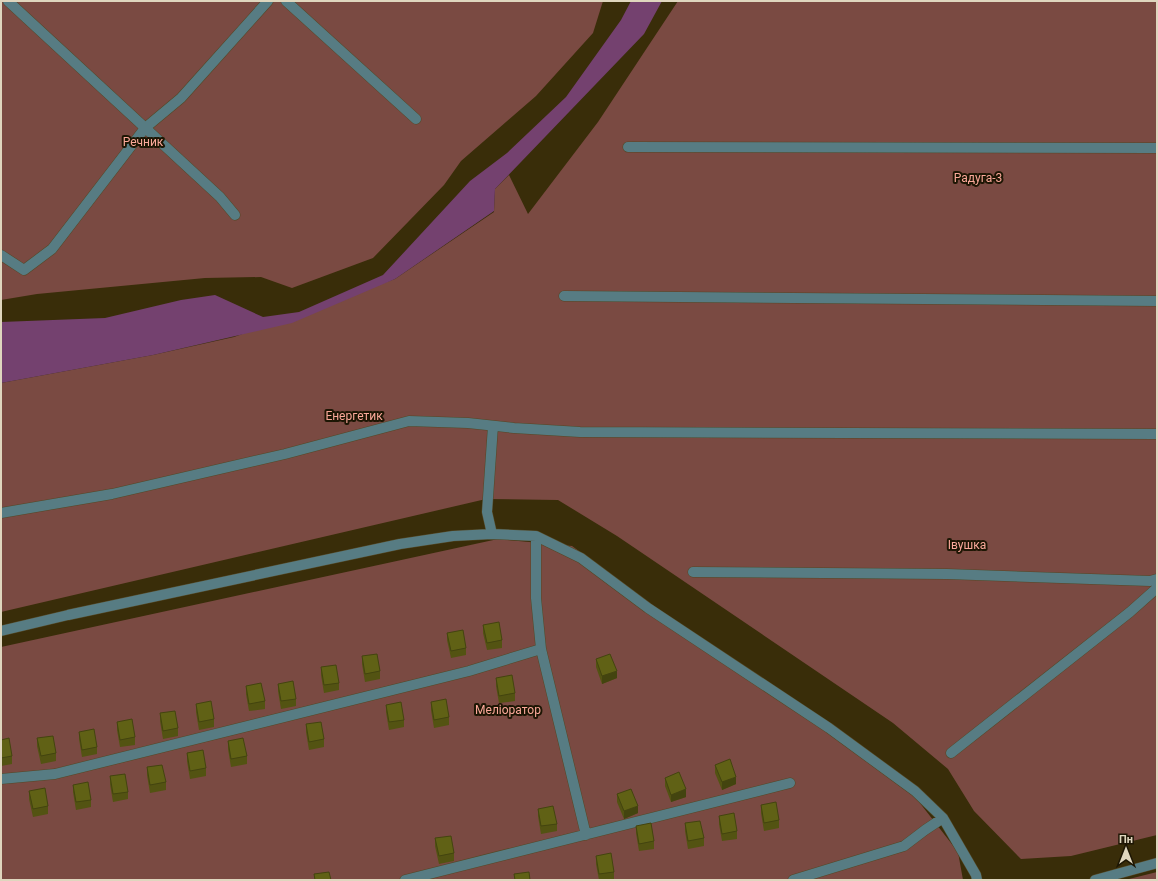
<svg xmlns="http://www.w3.org/2000/svg" width="1158" height="881" font-family="Roboto,sans-serif">
<style>
.green{fill:#7a4a42}
.water{fill:#74416f}
.lines{fill:none;stroke-linecap:round;stroke-linejoin:round}
.minor-casing{stroke:#544826;stroke-width:11}
.minor{stroke:#577c83;stroke-width:10}
.wall{fill:#535312}
.shaded-wall{fill:#43440f}
.building{fill:#606115;stroke:#43440f}
.labels{text-anchor:middle;stroke-width:4;stroke-linejoin:round;paint-order:stroke}
.park-label{font-size:12px;fill:#fba99a;stroke:#1d1604}
</style>
<rect width="100%" height="100%" fill="#392d09"/>
<path class="green" d="M 1,1 L 603,1 L 593,33 L 536,96 L 461,161 L 444,185 L 373,258 L 292,288 L 261,277 L 205,278 L 37,294 L 1,300 Z
M 678,1 L 1157,1 L 1157,835 L 1071,856 L 1021,859 L 974,811 L 948,769 L 893,723 L 617,536 L 558,500 L 486,499 L 1,612 L 1,383 L 153,355 L 234,337 L 395,279 L 494,212 L 495,189 L 509,175 L 528,214 L 598,122 Z
M 498,539 L 572,546 L 784,701 L 916,798 L 958,852 L 963,880 L 1,880 L 1,647 Z
M 1157,872 L 1157,880 L 1125,880 Z"/>
<path class="water" d="M 631,1 L 662,1 L 644,34 L 495,189 L 494,211 L 395,279 L 292,323 L 153,355 L 1,383 L 1,322 L 105,318 L 181,300 L 215,295 L 263,317 L 299,312 L 383,275 L 470,181 L 507,153 L 566,97 L 621,20 Z"/>
<g class="lines">
<g class="minor-casing">
<path id="minor" d="M 8,1 L 220,197 L 235,215
M 286,1 L 416,119
M 628,147 L 1157,148
M 1,255 L 24,270 L 52,249 L 145,128 L 181,98 L 268,1
M 564,296 L 1157,301
M 1,513 L 112,494 L 285,454 L 409,421 L 468,423 L 514,428 L 580,432 L 1157,434
M 492,534 L 487,512 L 493,426
M 536,536 L 536,598 L 541,649 L 586,835
M 693,572 L 947,574 L 1150,581 L 1157,579
M 1,631 L 68,615 L 400,544 L 453,536 L 492,534 L 536,536 L 581,558 L 648,608 L 829,728 L 915,791 L 943,818 L 976,875 L 977,880
M 951,753 L 1130,612 L 1157,588
M 1,779 L 55,774 L 469,671 L 541,649
M 405,880 L 790,783
M 793,880 L 904,846 L 925,830 L 943,818
M 1095,880 L 1157,863"/>
</g>
<use href="#minor" class="minor"/>
</g>
<path class="wall" d="M 483,625 L 502,640 L 502,648 L 487,650 L 483,633 Z
M 447,633 L 466,648 L 466,655 L 451,658 L 447,640 Z
M 362,656 L 380,671 L 380,679 L 365,682 L 362,664 Z
M 596,659 L 617,678 L 602,684 L 596,667 Z
M 321,667 L 339,683 L 339,690 L 324,693 L 321,675 Z
M 496,678 L 515,693 L 515,701 L 499,703 L 496,686 Z
M 278,684 L 296,699 L 296,706 L 281,709 L 278,691 Z
M 246,686 L 265,701 L 265,709 L 249,711 L 246,694 Z
M 431,702 L 449,717 L 449,725 L 434,728 L 431,710 Z
M 196,704 L 214,719 L 214,727 L 199,730 L 196,712 Z
M 386,705 L 404,720 L 404,727 L 389,730 L 386,712 Z
M 160,713 L 178,728 L 178,736 L 163,739 L 160,721 Z
M 117,722 L 135,737 L 135,745 L 120,747 L 117,730 Z
M 306,724 L 324,739 L 324,747 L 309,750 L 306,732 Z
M 79,732 L 97,747 L 97,754 L 82,757 L 79,739 Z
M 37,738 L 56,753 L 56,761 L 41,764 L 37,746 Z
M 1,740 L 12,756 L 12,764 L 1,766 Z
M 228,741 L 247,756 L 247,764 L 231,767 L 228,749 Z
M 187,753 L 206,768 L 206,776 L 190,779 L 187,761 Z
M 715,765 L 736,784 L 722,790 L 715,773 Z
M 147,767 L 166,782 L 166,790 L 150,793 L 147,775 Z
M 110,776 L 128,792 L 128,799 L 113,802 L 110,784 Z
M 665,778 L 686,797 L 671,802 L 665,786 Z
M 73,785 L 91,800 L 91,807 L 76,810 L 73,792 Z
M 29,791 L 48,806 L 48,814 L 33,817 L 29,799 Z
M 617,794 L 638,813 L 624,819 L 617,802 Z
M 761,805 L 779,820 L 779,828 L 764,831 L 761,813 Z
M 538,809 L 557,824 L 557,831 L 541,834 L 538,816 Z
M 719,816 L 737,831 L 737,839 L 722,841 L 719,824 Z
M 685,823 L 704,838 L 704,846 L 688,849 L 685,831 Z
M 636,826 L 654,841 L 654,849 L 639,851 L 636,833 Z
M 435,838 L 454,853 L 454,861 L 439,864 L 435,846 Z
M 596,856 L 614,872 L 614,879 L 609,880 L 599,880 L 596,864 Z"/>
<path class="shaded-wall" d="M 617,671 L 617,678 L 602,684 L 602,676 Z
M 736,777 L 736,784 L 722,790 L 722,782 Z
M 686,789 L 686,797 L 671,802 L 671,795 Z
M 638,806 L 638,813 L 624,819 L 624,811 Z"/>
<path class="building" d="M 499,622 L 502,640 L 487,643 L 483,625 Z
M 463,630 L 466,648 L 451,651 L 447,633 Z
M 377,654 L 380,671 L 365,674 L 362,656 Z
M 610,654 L 617,671 L 602,676 L 596,659 Z
M 336,665 L 339,683 L 324,685 L 321,667 Z
M 512,675 L 515,693 L 499,696 L 496,678 Z
M 293,681 L 296,699 L 281,701 L 278,684 Z
M 261,683 L 265,701 L 249,704 L 246,686 Z
M 446,699 L 449,717 L 434,720 L 431,702 Z
M 211,701 L 214,719 L 199,722 L 196,704 Z
M 401,702 L 404,720 L 389,722 L 386,705 Z
M 175,711 L 178,728 L 163,731 L 160,713 Z
M 132,719 L 135,737 L 120,740 L 117,722 Z
M 321,722 L 324,739 L 309,742 L 306,724 Z
M 94,729 L 97,747 L 82,750 L 79,732 Z
M 53,736 L 56,753 L 41,756 L 37,738 Z
M 9,738 L 12,756 L 1,758 L 1,740 Z
M 243,738 L 247,756 L 231,759 L 228,741 Z
M 203,750 L 206,768 L 190,771 L 187,753 Z
M 730,759 L 736,777 L 722,782 L 715,765 Z
M 162,765 L 166,782 L 150,785 L 147,767 Z
M 679,772 L 686,789 L 671,795 L 665,778 Z
M 125,774 L 128,792 L 113,794 L 110,776 Z
M 88,782 L 91,800 L 76,802 L 73,785 Z
M 45,788 L 48,806 L 33,809 L 29,791 Z
M 631,789 L 638,806 L 624,811 L 617,794 Z
M 776,802 L 779,820 L 764,823 L 761,805 Z
M 553,806 L 557,824 L 541,826 L 538,809 Z
M 734,813 L 737,831 L 722,834 L 719,816 Z
M 700,821 L 704,838 L 688,841 L 685,823 Z
M 651,823 L 654,841 L 639,844 L 636,826 Z
M 451,836 L 454,853 L 439,856 L 435,838 Z
M 611,853 L 614,872 L 599,874 L 596,856 Z
M 329,872 L 331,880 L 315,880 L 314,874 Z
M 529,872 L 530,880 L 515,880 L 514,874 Z"/>
<g class="labels">
<g class="park-label">
<text x="143" y="146">Речник</text>
<text x="978" y="182">Радуга-3</text>
<text x="354" y="420">Енергетик</text>
<text x="967" y="549">Івушка</text>
<text x="508" y="714">Меліоратор</text>
</g>
</g>
<rect width="1158" height="881" fill="none" stroke="#dfd6be" stroke-width="4"/>
<g transform="translate(1126 849)" stroke="#1d1604" stroke-width="3" paint-order="stroke">
<path d="M0-3L7 15L0 10L-7 15Z" fill="#dfd6be"/>
<text y="-6" font-size="11" font-weight="bold" text-anchor="middle" fill="#dfd6be">Пн</text>
</g>
</svg>
